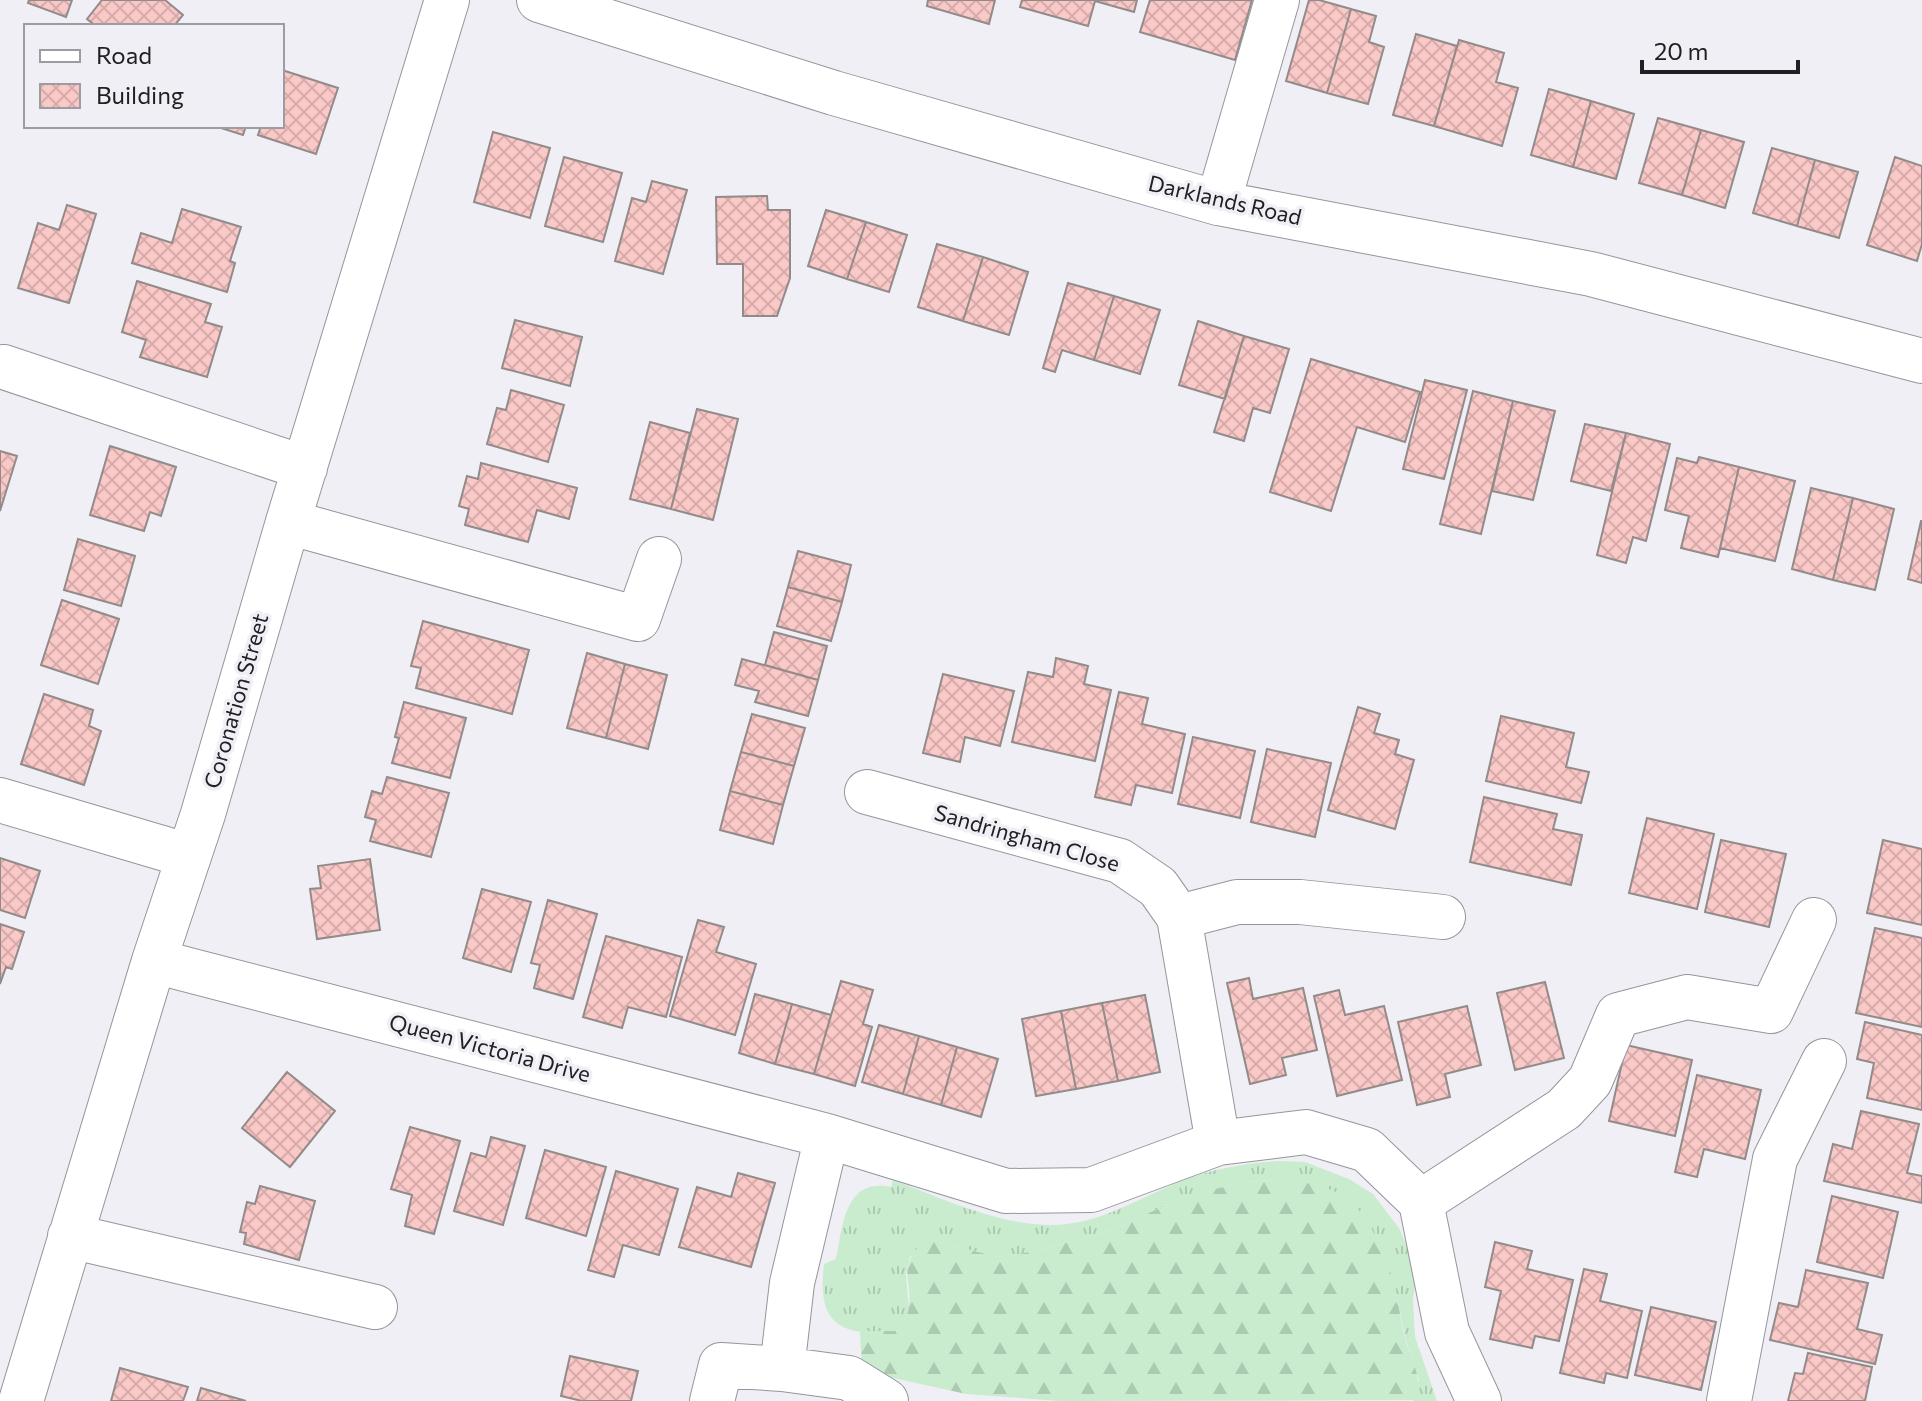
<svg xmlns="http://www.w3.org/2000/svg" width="1922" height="1401" font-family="Commissioner,sans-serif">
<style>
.grass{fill:url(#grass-tufts)}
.forest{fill:url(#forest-firs)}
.building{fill:url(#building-cross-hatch);stroke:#928b8a;stroke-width:2}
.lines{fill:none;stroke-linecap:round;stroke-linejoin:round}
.minor-casing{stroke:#96959b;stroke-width:46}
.minor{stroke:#fff;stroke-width:44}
.labels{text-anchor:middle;stroke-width:7;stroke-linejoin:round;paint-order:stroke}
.street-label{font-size:22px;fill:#202022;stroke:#f0eff6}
</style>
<defs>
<pattern id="grass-tufts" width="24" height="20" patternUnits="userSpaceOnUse" patternTransform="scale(2)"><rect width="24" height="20" fill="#c9ebce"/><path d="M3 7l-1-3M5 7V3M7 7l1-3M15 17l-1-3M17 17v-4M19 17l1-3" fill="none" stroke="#acc9b1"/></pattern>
<pattern id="forest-firs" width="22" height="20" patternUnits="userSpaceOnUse" patternTransform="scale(2)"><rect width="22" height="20" fill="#c9ebce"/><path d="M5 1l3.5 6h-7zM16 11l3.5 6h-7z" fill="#acc9b1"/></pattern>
<pattern id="building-cross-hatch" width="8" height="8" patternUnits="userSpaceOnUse" patternTransform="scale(2)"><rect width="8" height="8" fill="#fac8c6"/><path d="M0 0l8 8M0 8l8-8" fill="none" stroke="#d6acaa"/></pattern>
</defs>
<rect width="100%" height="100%" fill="#f0eff6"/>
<path class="grass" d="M 1280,1161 L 1305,1162 L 1349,1179 L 1373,1194 L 1399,1228 L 1417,1269 L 1413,1300 L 1415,1337 L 1437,1401 L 1413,1401 L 1419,1380 L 1405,1337 L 1395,1287 L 1372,1232 L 1277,1180 L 1244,1182 L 1182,1197 L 1118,1228 L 1036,1251 L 998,1257 L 934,1241 L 910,1257 L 906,1274 L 909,1309 L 901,1332 C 844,1336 816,1329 824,1264 L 836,1259 C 843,1227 844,1177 891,1187 L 893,1180 C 944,1199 997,1225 1052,1225 C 1097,1225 1138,1199 1179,1182 C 1211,1169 1246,1163 1280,1161 Z"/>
<path class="forest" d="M 1277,1180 C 1299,1181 1324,1184 1343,1196 C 1370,1214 1387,1257 1395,1287 C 1399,1303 1400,1319 1404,1335 C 1409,1356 1426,1381 1414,1400 L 1060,1401 L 966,1394 L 862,1371 L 860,1331 L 901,1331 C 904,1323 908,1315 909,1306 C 912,1277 898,1272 920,1244 L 934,1241 L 998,1257 L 1036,1251 L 1118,1228 L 1182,1197 L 1244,1182 Z"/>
<path class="building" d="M 29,0 L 72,0 L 66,17 L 28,3 Z
M 102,0 L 165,0 L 183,15 L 174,26 L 96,26 L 87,19 Z
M 928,0 L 995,0 L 989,24 L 927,6 Z
M 1022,0 L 1137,0 L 1134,12 L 1095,1 L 1088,26 L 1020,7 Z
M 1150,0 L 1252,0 L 1235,60 L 1140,32 Z
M 1309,0 L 1319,0 L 1351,9 L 1327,93 L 1286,81 Z
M 1351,9 L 1376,16 L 1369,42 L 1384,47 L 1368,104 L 1327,93 Z
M 1416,34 L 1457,46 L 1434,126 L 1393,115 Z
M 1459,40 L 1504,53 L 1496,82 L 1518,88 L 1502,146 L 1434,126 Z
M 282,70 L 338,88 L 316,154 L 258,135 L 261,126 L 282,126 Z
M 1549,89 L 1591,101 L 1573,167 L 1531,155 Z
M 1591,101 L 1634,114 L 1616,179 L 1573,167 Z
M 1658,118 L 1701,130 L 1682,195 L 1639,183 Z
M 215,126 L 246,126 L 243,135 Z
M 1701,130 L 1744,142 L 1725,208 L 1682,195 Z
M 493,132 L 550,148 L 530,218 L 474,202 Z
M 1772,148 L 1815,160 L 1797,226 L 1753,213 Z
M 564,157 L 622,173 L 603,242 L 545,226 Z
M 1895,157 L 1922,166 L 1922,244 L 1917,261 L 1867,245 Z
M 1815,160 L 1858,172 L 1839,238 L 1797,226 Z
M 652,181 L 687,190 L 663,274 L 615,261 L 632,198 L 646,202 Z
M 767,196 L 768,210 L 790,210 L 790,278 L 777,316 L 743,316 L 743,264 L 717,264 L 716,197 Z
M 67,205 L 96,214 L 69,303 L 18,288 L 38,223 L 59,230 Z
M 182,209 L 241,227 L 230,261 L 235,263 L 227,292 L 132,263 L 141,233 L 172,243 Z
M 826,210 L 866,222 L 847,279 L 808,266 Z
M 866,222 L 907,235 L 889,292 L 847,279 Z
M 937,244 L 983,257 L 963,321 L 918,307 Z
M 983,257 L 1028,272 L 1009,335 L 963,321 Z
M 137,281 L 211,304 L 205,322 L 222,327 L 207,377 L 140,357 L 146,340 L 122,332 Z
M 1068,283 L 1114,296 L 1094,360 L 1062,350 L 1055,372 L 1043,368 Z
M 1114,296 L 1160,310 L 1140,374 L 1094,360 Z
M 515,320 L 582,337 L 570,386 L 502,368 Z
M 1198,321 L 1244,336 L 1225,399 L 1179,385 Z
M 1244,336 L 1289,349 L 1270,413 L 1253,408 L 1244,441 L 1214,432 Z
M 1311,359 L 1420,392 L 1405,442 L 1357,427 L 1331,511 L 1270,492 Z
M 1425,380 L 1467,390 L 1444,479 L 1403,469 Z
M 511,390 L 564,405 L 548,462 L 487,444 L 497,408 L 506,410 Z
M 1473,391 L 1513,401 L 1481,534 L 1440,524 Z
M 1513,401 L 1555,411 L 1533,500 L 1492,491 Z
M 697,409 L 738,419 L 713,520 L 671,509 Z
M 650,422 L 690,433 L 671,509 L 630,499 Z
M 1585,424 L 1626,433 L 1611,491 L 1571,481 Z
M 1626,433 L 1670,444 L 1646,541 L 1633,537 L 1626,563 L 1597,555 Z
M 110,446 L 176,467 L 161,516 L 150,512 L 144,531 L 90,515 Z
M 0,451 L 17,456 L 0,511 Z
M 1699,457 L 1739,467 L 1718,557 L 1681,548 L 1689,516 L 1665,510 L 1677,458 L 1697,463 Z
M 481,463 L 577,488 L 569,519 L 537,510 L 528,542 L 465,525 L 469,509 L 459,506 L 467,476 L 478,479 Z
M 1739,467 L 1795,481 L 1775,561 L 1720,548 Z
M 1811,488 L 1853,498 L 1833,580 L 1792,569 Z
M 1853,498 L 1894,509 L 1875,590 L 1833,580 Z
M 1921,521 L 1922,521 L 1922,583 L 1908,579 Z
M 78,539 L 135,556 L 121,606 L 64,590 Z
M 798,551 L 851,565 L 842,602 L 788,587 Z
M 788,587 L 842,602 L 831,641 L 777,626 Z
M 62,600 L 119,619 L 98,684 L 41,665 Z
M 423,621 L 529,650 L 512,714 L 416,688 L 421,668 L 411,666 Z
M 774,632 L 827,646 L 818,680 L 765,665 Z
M 587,653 L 625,664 L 606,738 L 567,728 Z
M 1056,658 L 1088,666 L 1084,684 L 1111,690 L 1095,761 L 1012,742 L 1028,672 L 1053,677 Z
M 742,659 L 818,680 L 808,716 L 755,702 L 759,691 L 735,685 Z
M 625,664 L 667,675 L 648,749 L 606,738 Z
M 943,674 L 1014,691 L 1000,746 L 965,737 L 960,762 L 923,753 Z
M 1119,692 L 1148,698 L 1142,724 L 1185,734 L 1172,793 L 1136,785 L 1131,805 L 1095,797 Z
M 44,694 L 93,710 L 89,726 L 101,731 L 84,785 L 21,764 Z
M 404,702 L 466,718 L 450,778 L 392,763 L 399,738 L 395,737 Z
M 1358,707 L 1380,714 L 1374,733 L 1399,740 L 1395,754 L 1414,760 L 1395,829 L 1328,810 Z
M 752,714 L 805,728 L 794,766 L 741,752 Z
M 1501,716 L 1574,733 L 1566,767 L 1589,772 L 1581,803 L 1486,781 Z
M 1193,737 L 1255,751 L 1240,818 L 1178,804 Z
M 1267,749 L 1331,763 L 1315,837 L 1251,822 Z
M 741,752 L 794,766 L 783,805 L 730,791 Z
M 387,777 L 449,793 L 431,857 L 370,841 L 376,820 L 365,817 L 372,791 L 382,794 Z
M 730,791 L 783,805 L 773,844 L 720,830 Z
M 1484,797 L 1557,814 L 1553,829 L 1582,835 L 1571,885 L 1470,862 Z
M 1647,818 L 1714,834 L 1697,909 L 1629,893 Z
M 1721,840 L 1786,854 L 1769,927 L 1705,912 Z
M 1883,840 L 1922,849 L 1922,925 L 1867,913 Z
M 0,858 L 40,871 L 25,918 L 0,910 Z
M 370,859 L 380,930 L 317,939 L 310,889 L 321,888 L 318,866 Z
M 482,889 L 531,902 L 511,972 L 463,958 Z
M 548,900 L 597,914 L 573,999 L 534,988 L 540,965 L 531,963 Z
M 698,920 L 724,927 L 716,952 L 756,964 L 735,1035 L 670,1016 Z
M 0,924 L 24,932 L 12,969 L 6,967 L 0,984 Z
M 1875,928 L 1922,938 L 1922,1027 L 1856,1013 Z
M 606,936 L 682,957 L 666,1017 L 628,1007 L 622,1028 L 583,1017 Z
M 1249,978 L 1253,999 L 1303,988 L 1317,1050 L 1282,1058 L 1286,1075 L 1250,1084 L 1227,983 Z
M 841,981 L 873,990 L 863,1024 L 872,1027 L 855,1086 L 814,1074 Z
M 1545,982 L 1564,1058 L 1515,1070 L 1497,993 Z
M 1339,990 L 1345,1015 L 1384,1006 L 1402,1080 L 1337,1096 L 1314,996 Z
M 755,994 L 792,1004 L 775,1064 L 739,1053 Z
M 1145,995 L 1160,1072 L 1118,1081 L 1102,1003 Z
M 1102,1003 L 1118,1081 L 1076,1089 L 1061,1011 Z
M 792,1004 L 831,1015 L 814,1074 L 775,1064 Z
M 1467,1006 L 1481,1065 L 1445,1074 L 1450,1097 L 1417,1105 L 1398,1022 Z
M 1061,1011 L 1076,1089 L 1036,1096 L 1022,1019 Z
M 1865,1022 L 1922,1035 L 1922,1110 L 1867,1098 L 1874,1063 L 1857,1059 Z
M 879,1025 L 919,1036 L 903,1094 L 862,1082 Z
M 919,1036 L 957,1047 L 941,1105 L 903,1094 Z
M 1626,1045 L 1692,1060 L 1675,1136 L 1609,1121 Z
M 957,1047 L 998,1059 L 981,1117 L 941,1105 Z
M 287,1072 L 335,1111 L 290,1167 L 242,1128 Z
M 1697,1075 L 1761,1090 L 1745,1159 L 1704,1149 L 1697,1177 L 1675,1172 Z
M 1861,1111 L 1919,1124 L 1907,1173 L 1922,1176 L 1922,1203 L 1824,1181 L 1833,1144 L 1852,1149 Z
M 410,1127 L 460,1141 L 434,1234 L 405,1226 L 412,1195 L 391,1189 Z
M 491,1137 L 525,1146 L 503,1225 L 454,1211 L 471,1153 L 486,1157 Z
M 545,1150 L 606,1167 L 586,1236 L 526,1218 Z
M 616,1171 L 678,1189 L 659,1255 L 623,1245 L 614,1277 L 588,1270 Z
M 738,1173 L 775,1183 L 751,1267 L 679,1247 L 697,1187 L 731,1197 Z
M 260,1186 L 315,1201 L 299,1260 L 244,1244 L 246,1233 L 240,1232 L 247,1202 L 255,1204 Z
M 1832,1196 L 1898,1212 L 1883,1278 L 1817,1262 Z
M 1495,1242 L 1532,1251 L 1527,1269 L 1573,1280 L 1559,1341 L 1535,1336 L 1532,1348 L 1490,1339 L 1501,1291 L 1485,1287 Z
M 1584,1269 L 1607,1274 L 1600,1301 L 1642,1311 L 1627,1378 L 1606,1373 L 1604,1383 L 1560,1373 Z
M 1806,1270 L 1868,1283 L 1857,1329 L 1882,1335 L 1875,1364 L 1770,1340 L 1779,1303 L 1798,1307 Z
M 1651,1307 L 1716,1322 L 1701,1390 L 1635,1375 Z
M 1808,1353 L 1872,1367 L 1865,1401 L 1788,1401 L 1795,1373 L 1803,1374 Z
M 570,1356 L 638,1371 L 631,1401 L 582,1401 L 561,1396 Z
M 120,1368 L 188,1387 L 183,1401 L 111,1401 Z
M 201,1388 L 246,1401 L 197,1401 Z"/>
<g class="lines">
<g class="minor-casing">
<path id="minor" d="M 539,0 L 834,93 L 1218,203 L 1591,274 L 1922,361
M 1218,203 L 1277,0
M 4,367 L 305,468
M 288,522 L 638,619 L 659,559
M 867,792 L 1120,861 L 1158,887 L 1179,917 L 1218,1143
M 0,800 L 189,856
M 1179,917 L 1237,902 L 1300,902 L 1443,917
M 154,961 L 827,1136 L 1006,1191 L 1091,1190 L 1218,1143 L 1306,1132 L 1367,1150 L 1421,1202 L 1447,1332 L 1479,1401
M 1421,1202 L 1564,1109 L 1590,1081 L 1618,1015 L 1687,997 L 1771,1011 L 1814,920
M 70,1236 L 375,1307
M 782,1369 L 792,1283 L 827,1136
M 21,1401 L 154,961 L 203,814 L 288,522 L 447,0
M 712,1401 L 721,1365 L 782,1369 L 849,1378 L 886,1401
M 1729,1401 L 1775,1159 L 1824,1061"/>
</g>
<use href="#minor" class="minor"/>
</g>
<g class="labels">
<g class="street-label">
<text transform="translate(1225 200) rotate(13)" y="8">Darklands Road</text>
<text transform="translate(236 701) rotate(-74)" y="8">Coronation Street</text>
<text transform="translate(1027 838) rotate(16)" y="8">Sandringham Close</text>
<text transform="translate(490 1048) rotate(15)" y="8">Queen Victoria Drive</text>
</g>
</g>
<rect x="24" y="24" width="260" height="104" fill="#f0eff6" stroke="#9d9ca1" stroke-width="2"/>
<rect x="40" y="50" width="40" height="12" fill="#ffffff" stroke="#9d9ca1" stroke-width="2"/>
<text x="96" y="64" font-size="24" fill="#202022">Road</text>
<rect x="40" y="84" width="40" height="24" fill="url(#building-cross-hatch)" stroke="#9d9ca1" stroke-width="2"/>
<text x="96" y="104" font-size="24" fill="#202022">Building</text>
<path d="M1642 60v12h156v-12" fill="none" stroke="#202022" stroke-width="4"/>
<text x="1654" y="60" font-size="24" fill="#202022" stroke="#f0eff6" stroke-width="6" paint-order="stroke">20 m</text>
</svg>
